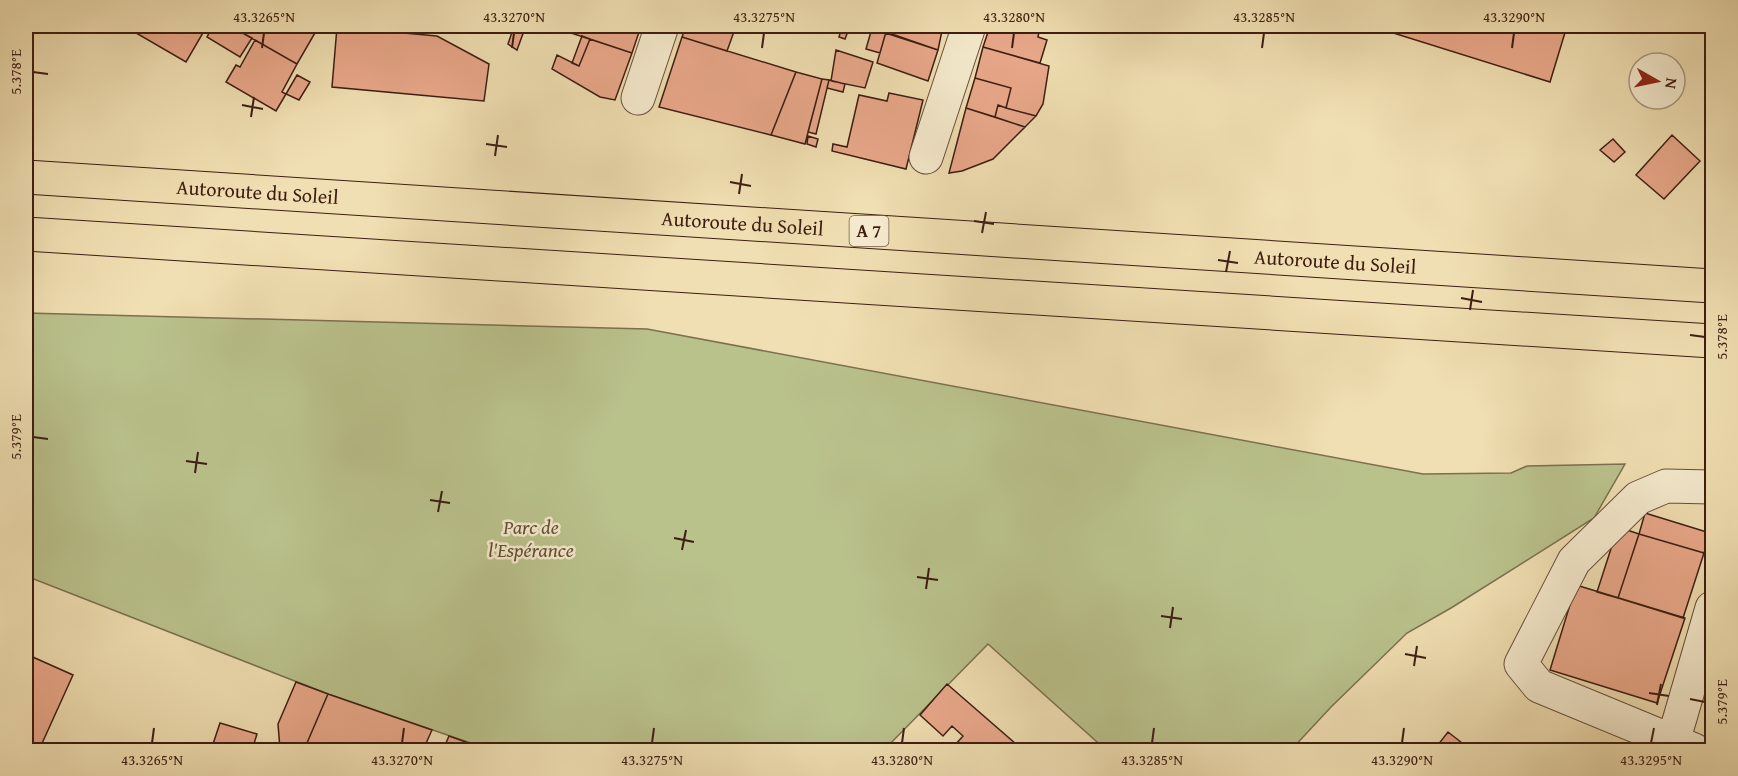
<svg xmlns="http://www.w3.org/2000/svg" width="1738" height="776" font-family="'Gentium Book Plus',serif">
<style>
.green{fill:#bac28c;stroke:#7c704f;stroke-width:1.5}
.building{fill:#e9a88a;stroke:#3d1d12;stroke-width:1.5}
.lines{fill:none;stroke-linecap:round;stroke-linejoin:round}
.minor-casing{stroke:#6a4e3a;stroke-width:35}
.highway-casing{stroke:#3d1d12;stroke-width:35}
.minor{stroke:#f5eacd;stroke-width:33}
.highway{stroke:#f0dfb2;stroke-width:33}
.ticks{fill:none;stroke:#3d1d12;stroke-width:2}
.labels{text-anchor:middle;stroke-width:5;stroke-linejoin:round;paint-order:stroke}
.shield{fill:#f5eacd;stroke:#745a4a;stroke-width:1.5}
.shield-label{font-size:18px;font-weight:bold;fill:#3d1d12}
.street-label{font-size:20px;fill:#3d1d12;stroke:#f5eacd}
.park-label{font-size:20px;font-style:italic;fill:#624f37;stroke:#f5eacd}
.neatline{fill:none;stroke:#3d1d12;stroke-width:2}
.ticks-label{font-size:15px;text-anchor:middle;fill:#3d1d12}
</style>
<rect width="100%" height="100%" fill="#f0dfb2"/>
<filter id="stains"><feTurbulence type="fractalNoise" baseFrequency=".00333" numOctaves="4"/><feColorMatrix values="0 0 0 0 .2 0 0 0 0 .09 0 0 0 0 .02 0 0 0 .5 -.17"/></filter>
<radialGradient id="worn" r=".72"><stop offset=".6" stop-color="#630" stop-opacity="0"/><stop offset="1" stop-color="#630" stop-opacity=".3"/></radialGradient>
<path class="green" d="M 26,313 L 647,329 L 1423,474 L 1511,473 L 1527,466 L 1625,464 L 1594,518 L 1451,608 L 1407,633 L 1331,707 L 1291,750 L 1106,750 L 988,644 L 884,750 L 491,750 L 328,694 L 26,576 Z"/>
<path class="building" d="M 124,26 L 207,26 L 186,62 Z
M 213,26 L 230,26 L 252,38 L 240,57 L 207,37 Z
M 230,26 L 319,26 L 297,64 Z
M 514,26 L 525,28 L 517,50 L 508,44 Z
M 563,26 L 641,26 L 632,53 L 562,30 Z
M 686,26 L 736,26 L 727,51 L 682,37 Z
M 842,26 L 850,26 L 845,39 L 839,37 Z
M 864,26 L 943,26 L 938,50 Z
M 990,26 L 1040,26 L 1038,37 L 1047,40 L 1040,63 L 983,47 Z
M 1371,26 L 1567,26 L 1550,82 Z
M 337,27 L 437,36 L 489,64 L 484,101 L 332,87 Z
M 872,28 L 886,32 L 880,53 L 866,49 Z
M 886,32 L 938,50 L 928,81 L 877,63 Z
M 582,36 L 590,39 L 579,66 L 572,63 Z
M 682,37 L 796,72 L 771,135 L 659,107 Z
M 590,39 L 632,53 L 615,100 L 600,97 L 552,69 L 557,55 L 579,66 Z
M 255,40 L 297,64 L 282,92 L 286,94 L 276,111 L 226,82 L 236,65 L 240,67 Z
M 983,47 L 1049,66 L 1043,104 L 1036,116 L 1006,108 L 1011,88 L 975,78 Z
M 836,50 L 873,62 L 865,88 L 831,81 Z
M 796,72 L 822,79 L 805,144 L 771,135 Z
M 297,75 L 310,82 L 299,100 L 286,94 Z
M 975,78 L 1011,88 L 1006,108 L 998,105 L 995,117 L 966,108 Z
M 822,79 L 829,80 L 816,134 L 808,132 Z
M 829,80 L 845,84 L 843,92 L 827,88 Z
M 889,93 L 923,100 L 906,169 L 832,151 L 833,144 L 847,147 L 859,95 L 887,101 Z
M 998,105 L 1006,108 L 1036,116 L 1025,127 L 995,117 Z
M 966,108 L 1025,127 L 993,159 L 962,171 L 949,173 Z
M 1672,135 L 1700,161 L 1664,199 L 1636,175 Z
M 808,136 L 818,139 L 816,147 L 807,144 Z
M 1613,139 L 1625,152 L 1614,162 L 1600,150 Z
M 1645,513 L 1710,533 L 1704,553 L 1639,534 Z
M 1618,527 L 1639,534 L 1618,598 L 1597,592 Z
M 1639,534 L 1704,553 L 1683,618 L 1618,598 Z
M 1576,585 L 1685,618 L 1657,703 L 1550,670 Z
M 26,654 L 73,675 L 39,750 L 26,750 Z
M 296,682 L 328,694 L 304,750 L 283,750 L 280,749 L 278,724 Z
M 947,684 L 1023,750 L 961,750 L 955,745 L 963,736 L 952,726 L 943,736 L 920,715 Z
M 328,694 L 432,730 L 423,750 L 304,750 Z
M 220,723 L 257,734 L 252,750 L 211,750 Z
M 1448,732 L 1471,750 L 1434,750 Z
M 449,736 L 488,750 L 443,750 Z"/>
<g class="lines">
<g class="minor-casing">
<path id="minor" d="M 638,98 L 662,26
M 926,157 L 969,26
M 1673,742 L 1712,608
M 1694,750 L 1539,686 L 1521,664 L 1574,561 L 1638,498 L 1666,486 L 1712,487"/>
</g>
<g class="highway-casing">
<g id="highway">
<path id="s1" d="M 26,177 L 1712,286"/>
<path d="M 26,234 L 1712,341"/>
</g>
</g>
<use href="#minor" class="minor"/>
<use href="#highway" class="highway"/>
</g>
<path class="ticks" d="M 262,48 L 264,33M 512,48 L 514,33M 762,48 L 764,33M 1012,48 L 1014,33M 1262,48 L 1264,33M 1512,48 L 1514,33M 33,72 L 48,74M 242,105 L 263,109M 251,117 L 254,97M 486,144 L 507,147M 495,156 L 498,135M 730,182 L 751,186M 739,194 L 742,174M 974,221 L 994,224M 982,233 L 986,212M 1218,260 L 1238,263M 1226,272 L 1230,251M 1461,298 L 1482,302M 1470,310 L 1473,290M 1690,335 L 1705,337M 33,437 L 48,439M 186,461 L 207,464M 195,473 L 198,452M 430,500 L 450,503M 438,512 L 442,491M 674,538 L 694,542M 682,550 L 686,530M 917,577 L 938,580M 926,589 L 929,568M 1161,616 L 1182,619M 1170,628 L 1173,607M 1405,654 L 1426,658M 1414,666 L 1417,646M 1649,693 L 1669,696M 1690,699 L 1705,702M 1657,705 L 1661,684M 152,743 L 154,728M 402,743 L 404,728M 652,743 L 654,728M 902,743 L 904,728M 1152,743 L 1154,728M 1402,743 L 1404,728M 1651,743 L 1654,728"/>
<g class="labels">
<rect class="shield" x="849.5" y="216" width="39" height="30" rx="4.5"/>
<g class="shield-label">
<text x="869" y="237">A 7</text>
</g>
<g class="street-label">
<text dy="7" stroke="none"><textPath href="#s1" startOffset="232">Autoroute du Soleil</textPath></text>
<text dy="7" stroke="none"><textPath href="#s1" startOffset="718">Autoroute du Soleil</textPath></text>
<text dy="7" stroke="none"><textPath href="#s1" startOffset="1312">Autoroute du Soleil</textPath></text>
</g>
<g class="park-label">
<text x="531" y="534">Parc de<tspan x="531" dy="23">l'Espérance</tspan></text>
</g>
</g>
<rect width="1738" height="776" fill="none" stroke="#f0dfb2" stroke-width="66"/>
<g transform="translate(1657 81) rotate(99)"><circle r="28" fill="#f5eacd" stroke="#ab9882" stroke-width="1.5"/>
<path d="M0-4.5L10 22L0 15L-10 22Z" fill="#8f2418"/>
<text y="-9" font-size="16" font-weight="bold" text-anchor="middle" fill="#3d1d12">N</text>
</g>
<rect x="33" y="33" width="1672" height="710" class="neatline"/>
<g class="ticks-label">
<text x="264" y="22">43.3265°N</text>
<text x="514" y="22">43.3270°N</text>
<text x="764" y="22">43.3275°N</text>
<text x="1014" y="22">43.3280°N</text>
<text x="1264" y="22">43.3285°N</text>
<text x="1514" y="22">43.3290°N</text>
<text transform="translate(16 72) rotate(-90)" y="5">5.378°E</text>
<text transform="translate(1722 337) rotate(-90)" y="5">5.378°E</text>
<text transform="translate(16 437) rotate(-90)" y="5">5.379°E</text>
<text transform="translate(1722 702) rotate(-90)" y="5">5.379°E</text>
<text x="152" y="765">43.3265°N</text>
<text x="402" y="765">43.3270°N</text>
<text x="652" y="765">43.3275°N</text>
<text x="902" y="765">43.3280°N</text>
<text x="1152" y="765">43.3285°N</text>
<text x="1402" y="765">43.3290°N</text>
<text x="1651" y="765">43.3295°N</text>
</g>
<rect width="100%" height="100%" filter="url(#stains)"/>
<rect width="100%" height="100%" fill="url(#worn)"/>
</svg>
